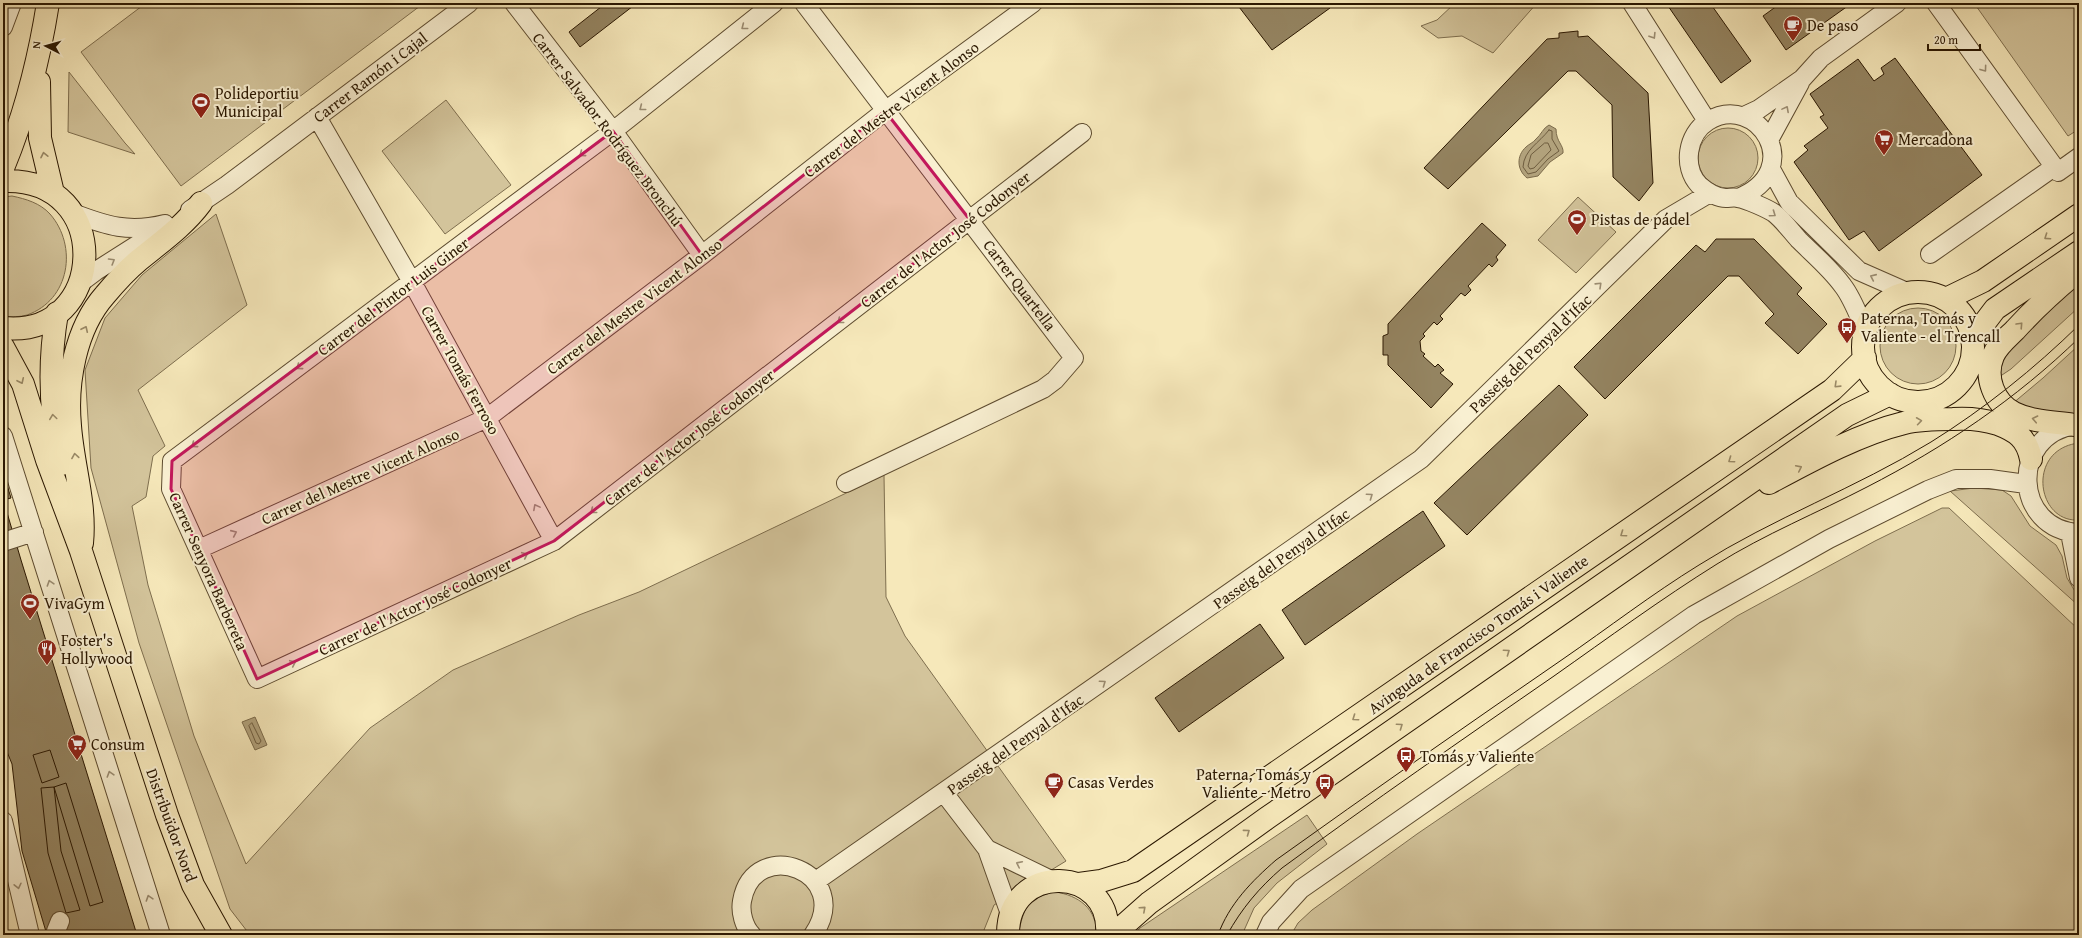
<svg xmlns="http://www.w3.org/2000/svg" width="2082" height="938" font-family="'Gentium Book Plus',serif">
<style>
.green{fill:#d3c49b;stroke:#7e6e4e}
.water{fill:#b1a17b;stroke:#7b6a4a}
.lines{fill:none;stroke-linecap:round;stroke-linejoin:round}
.shore{stroke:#6e5c3e;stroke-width:1}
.building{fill:#948461;stroke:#2a1701}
.minor-casing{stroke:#5d4b2f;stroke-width:20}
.major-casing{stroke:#2a1701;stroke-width:24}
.minor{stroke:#f9f0d2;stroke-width:18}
.major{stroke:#f6e8ba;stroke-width:22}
.tram{stroke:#2a1701;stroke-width:1}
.oneway{stroke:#9c8e74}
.oneway2{stroke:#9a8a67}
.marked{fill:#c2185b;fill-opacity:0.2;stroke:#c2185b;stroke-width:3;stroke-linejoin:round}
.labels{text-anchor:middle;stroke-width:4;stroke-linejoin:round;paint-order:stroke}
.poi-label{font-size:16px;fill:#2a1701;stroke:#f9f0d2;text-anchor:start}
.street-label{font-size:16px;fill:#2a1701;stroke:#f9f0d2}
</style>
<rect width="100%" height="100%" fill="#f6e8ba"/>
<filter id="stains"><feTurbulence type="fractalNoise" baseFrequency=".005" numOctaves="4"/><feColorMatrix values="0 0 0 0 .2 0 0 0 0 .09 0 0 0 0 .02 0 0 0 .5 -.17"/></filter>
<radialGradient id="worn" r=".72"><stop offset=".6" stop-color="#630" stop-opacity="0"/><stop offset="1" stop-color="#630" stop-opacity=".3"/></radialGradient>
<path class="green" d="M 146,3 L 424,3 L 181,186 L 81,52 Z
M 1455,3 L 1537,3 L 1493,53 L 1462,36 L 1438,38 L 1421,26 L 1437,20 Z
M 1974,3 L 2079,3 L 2079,129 L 2068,136 Z
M 69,72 L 125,143 L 135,154 L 68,132 Z
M 446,100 L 511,185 L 445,234 L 382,151 Z
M1698 158a30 30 0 1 1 60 0a30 30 0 1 1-60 0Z
M 12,196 C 26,199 40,203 50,214 C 78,246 70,300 27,315 C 20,317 11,317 3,317 L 3,197 Z
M 1578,197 L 1616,232 L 1576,273 L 1538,240 Z
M 216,214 L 247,305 L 138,390 L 165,446 L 153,456 L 146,497 L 132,506 L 148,585 L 194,736 L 246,864 L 370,728 L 453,670 L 579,615 L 639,592 L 884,475 L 886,597 L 905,636 L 1066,861 L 994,905 L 982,935 L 250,935 L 230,909 L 139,643 L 91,468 L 85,370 L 105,318 L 142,275 Z
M 2079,280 L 2079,307 L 2011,369 L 1996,379 L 2000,359 Z
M1880 346a38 38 0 1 1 76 0a38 38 0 1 1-76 0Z
M 2079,345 L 2079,413 L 2056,415 L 2012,404 L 2043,378 Z
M 2079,443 L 2079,520 C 2036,523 2026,449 2079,443 Z
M 1974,488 L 2002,490 L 2011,496 L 2030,526 L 2056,545 L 2062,556 L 2067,578 L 2079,598 L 2079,606 L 1950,491 Z
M 1942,508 L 1949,508 L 2079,630 L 2079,935 L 1291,935 L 1298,923 L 1312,910 L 1417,834 L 1737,616 L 1875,541 Z
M 1307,815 L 1327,844 L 1277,883 L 1254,908 L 1242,935 L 1132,935 L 1140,928 Z
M 1055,892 C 1078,895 1098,909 1096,935 L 1018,935 C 1024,908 1026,898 1055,892 Z"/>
<path class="water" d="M 1549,125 L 1556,129 C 1556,142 1564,145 1563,153 L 1550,162 L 1538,176 L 1527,178 C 1517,170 1516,156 1526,147 C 1529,144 1533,143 1536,139 C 1541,135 1543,128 1549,125 Z
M 255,717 L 267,745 L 255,750 L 242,722 Z"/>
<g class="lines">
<path class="shore" d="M 1549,130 L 1552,131 L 1552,139 L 1559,151 L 1548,159 L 1536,172 L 1528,174 L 1523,167 C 1524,150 1539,143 1549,130 Z
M 1545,143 L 1548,143 L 1551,150 L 1534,168 L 1530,169 L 1528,166 L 1531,155 Z
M 252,723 L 261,741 L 259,744 L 256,743 L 249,726 Z"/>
</g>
<path class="building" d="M 606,3 L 637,3 L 580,47 L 569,32 Z
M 1236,3 L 1326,3 L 1330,8 L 1272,50 Z
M 1666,3 L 1710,3 L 1751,61 L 1721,83 Z
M 1781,3 L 1852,3 L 1786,50 L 1763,16 Z
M 1578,31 L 1578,37 L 1588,36 L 1648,93 L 1653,183 L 1639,201 L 1613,177 L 1612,105 L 1576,71 L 1568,71 L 1448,189 L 1424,168 L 1547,39 L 1559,38 L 1559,33 Z
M 1895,58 L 1982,175 L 1879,251 L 1864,231 L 1849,240 L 1794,162 L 1808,150 L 1804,146 L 1828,128 L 1820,117 L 1824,115 L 1810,94 L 1858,59 L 1874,81 L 1884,74 L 1881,68 Z
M 1482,223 L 1506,245 L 1496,257 L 1498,260 L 1492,267 L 1489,264 L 1468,286 L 1471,290 L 1465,296 L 1461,293 L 1440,316 L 1443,319 L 1437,325 L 1434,322 L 1423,334 L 1425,336 L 1420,341 L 1421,351 L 1425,354 L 1423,356 L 1435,367 L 1438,364 L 1444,370 L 1440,373 L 1453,384 L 1431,408 L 1388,365 L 1388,355 L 1383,355 L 1383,336 L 1388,334 L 1388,324 Z
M 1716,239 L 1754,239 L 1802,288 L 1797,294 L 1827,324 L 1798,354 L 1765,323 L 1774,314 L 1739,276 L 1728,276 L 1605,399 L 1574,367 L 1696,245 L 1705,252 Z
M 1559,385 L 1588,415 L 1467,535 L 1434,503 Z
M 3,472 L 11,498 L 3,500 Z
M 3,499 L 21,560 L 137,935 L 47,935 L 22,851 L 12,764 L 3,742 Z
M 1423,511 L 1445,546 L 1305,645 L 1282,610 Z
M 1260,624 L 1284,658 L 1179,732 L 1155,698 Z
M 50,750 L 59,777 L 42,783 L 33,755 Z
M 66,783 L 103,902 L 90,906 L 54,787 Z
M 54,787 L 61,851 L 80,910 L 66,913 L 48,853 L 41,788 Z"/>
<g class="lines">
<g class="minor-casing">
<path id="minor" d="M 514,3 L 613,131 L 702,255
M 774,3 L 613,131 L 172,461 L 171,489 L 257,679 L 554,541 L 1082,133
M 804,3 L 1074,358 L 1055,380 L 1043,389 L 846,483
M 1632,3 L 1707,121
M 1936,3 L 2058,172 L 2079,157
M 3,27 L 12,3
M 1744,116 L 1759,109 L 1802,79 L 1821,58 L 1897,3
M 317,117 L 412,282 L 554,541
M 1769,140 L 1800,83
M 1771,169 L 1789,202 L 1859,271 L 1909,293
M 1738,198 C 1808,170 1757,91 1708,121 C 1687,134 1682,167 1699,185 C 1706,191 1716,198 1726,198 C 1730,198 1734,197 1738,198 C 1746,199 1768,209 1774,213 C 1783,220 1791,231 1799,240 C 1813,254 1831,269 1843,286 C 1853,299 1859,317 1866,332
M 190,210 L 227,185 L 469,3
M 73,213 C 107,226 129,233 165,224
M 1930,254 L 2054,167
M 80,283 L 96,271 L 162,229
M 2075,425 C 2009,435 2013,530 2079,533
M 3,436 L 161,935
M 2070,533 L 2079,578
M 3,542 L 34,532
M 199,549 L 487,418 L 702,255 L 885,111 L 1033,3
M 944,793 L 987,849 L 1010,914
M 3,821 L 30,935
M 987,849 L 1051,880
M 816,881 L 1421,459 L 1666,219 L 1710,193
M 57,935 L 56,931 L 60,921
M 752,935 C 744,927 740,912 742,901 C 754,834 856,872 813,935
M 1265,935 L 1271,922 L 1301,889 L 1694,615 L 1829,539 L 1928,490 L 1956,479 L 1990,479 L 2026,484"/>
</g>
<g class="major-casing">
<path id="major" d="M 39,82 L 40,138 L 53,193
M 3,168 C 25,115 39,60 48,3
M 3,181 C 115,176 108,339 3,328
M1863 347a55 55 0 1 1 110 0a55 55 0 1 1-110 0Z
M 1946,299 L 1983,281 L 2079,215
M 57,313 C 48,365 50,413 61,464
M 1973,338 L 1995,309 L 2079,252
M 3,347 L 23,384 L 47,460 L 81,551 L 167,815 L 193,885 L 221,935
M 2074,425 C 2055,422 2032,422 2014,413 C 1994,403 1984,377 1993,356 C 1997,346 2007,338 2015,330 C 2035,308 2056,289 2079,270
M 1769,483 C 1810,461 1859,434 1904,423 C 1920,419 1936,419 1953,419 C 1969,418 1982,419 1998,424 C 2016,431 2027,438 2031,459
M 82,543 C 86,503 73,466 70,426 C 66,383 75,329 105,295 C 115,283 127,270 139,260 C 161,242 184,226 201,203
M 1079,884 L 1101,881 L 1133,871 L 1832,390 L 1865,358
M 1008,935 C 1007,861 1113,865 1107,935
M 1113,935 L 1149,903 L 1267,818 L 1847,415 L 1890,394"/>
</g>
<use href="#minor" class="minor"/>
<use href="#major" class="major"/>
<path class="tram" d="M 1218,935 C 1229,904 1252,881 1276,860 C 1371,792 1467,725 1563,659 C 1608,628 1652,594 1699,565 C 1773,518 1856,488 1931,442 C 1984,409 2034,369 2079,325
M 1227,935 C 1242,908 1259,888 1282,868 C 1372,802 1463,739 1554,676 C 1608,638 1661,599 1717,564 C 1765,534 1817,513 1867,487 C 1945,447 2016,399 2079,338"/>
</g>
<defs><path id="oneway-chevron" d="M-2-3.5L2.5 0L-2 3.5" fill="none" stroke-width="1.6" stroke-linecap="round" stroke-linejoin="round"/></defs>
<g class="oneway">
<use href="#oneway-chevron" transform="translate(744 27) rotate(142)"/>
<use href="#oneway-chevron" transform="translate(1653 36) rotate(58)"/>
<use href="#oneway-chevron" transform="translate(1984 69) rotate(54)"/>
<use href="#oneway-chevron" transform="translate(642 108) rotate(142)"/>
<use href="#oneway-chevron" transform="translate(1786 109) rotate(-62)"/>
<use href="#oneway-chevron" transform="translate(582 154) rotate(143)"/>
<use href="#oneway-chevron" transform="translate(1773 214) rotate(35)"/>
<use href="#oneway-chevron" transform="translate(112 261) rotate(-31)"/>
<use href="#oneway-chevron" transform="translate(1873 277) rotate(-156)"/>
<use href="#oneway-chevron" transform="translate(1599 285) rotate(-44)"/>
<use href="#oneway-chevron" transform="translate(840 321) rotate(142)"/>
<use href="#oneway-chevron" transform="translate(299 367) rotate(143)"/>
<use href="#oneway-chevron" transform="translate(194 445) rotate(143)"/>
<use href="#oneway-chevron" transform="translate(1370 496) rotate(-35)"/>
<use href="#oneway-chevron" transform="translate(536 507) rotate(-118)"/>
<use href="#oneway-chevron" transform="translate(593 511) rotate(142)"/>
<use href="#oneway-chevron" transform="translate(234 533) rotate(-24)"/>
<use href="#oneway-chevron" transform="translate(525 555) rotate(-25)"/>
<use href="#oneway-chevron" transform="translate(50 583) rotate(-108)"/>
<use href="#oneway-chevron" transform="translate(293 663) rotate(-25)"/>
<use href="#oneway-chevron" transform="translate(1103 683) rotate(-35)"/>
<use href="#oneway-chevron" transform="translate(110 774) rotate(-107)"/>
<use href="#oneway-chevron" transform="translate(1019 864) rotate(-154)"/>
<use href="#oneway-chevron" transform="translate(18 886) rotate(77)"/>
<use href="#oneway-chevron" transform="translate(149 898) rotate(-108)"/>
</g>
<g class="oneway2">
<use href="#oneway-chevron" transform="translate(44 155) rotate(-102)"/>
<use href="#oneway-chevron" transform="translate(2047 237) rotate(146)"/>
<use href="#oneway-chevron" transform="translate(2020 325) rotate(-47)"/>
<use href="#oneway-chevron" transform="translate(85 329) rotate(-65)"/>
<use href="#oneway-chevron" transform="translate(21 381) rotate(65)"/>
<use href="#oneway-chevron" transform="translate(1837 385) rotate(136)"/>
<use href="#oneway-chevron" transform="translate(53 417) rotate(-98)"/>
<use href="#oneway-chevron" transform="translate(2035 419) rotate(-168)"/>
<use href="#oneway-chevron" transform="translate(1919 421) rotate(-8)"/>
<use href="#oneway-chevron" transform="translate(75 456) rotate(-99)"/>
<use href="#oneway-chevron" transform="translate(1731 460) rotate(145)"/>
<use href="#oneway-chevron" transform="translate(1799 468) rotate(-26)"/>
<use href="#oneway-chevron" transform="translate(1623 534) rotate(145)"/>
<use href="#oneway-chevron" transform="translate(1507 652) rotate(-35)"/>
<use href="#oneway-chevron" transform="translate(1355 718) rotate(145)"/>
<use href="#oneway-chevron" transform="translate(1400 726) rotate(-35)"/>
<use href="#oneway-chevron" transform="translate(1247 832) rotate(-36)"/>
<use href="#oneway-chevron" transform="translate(1143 909) rotate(-42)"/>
</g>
<path class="marked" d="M 885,111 L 970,220 L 554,541 L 257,679 L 171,489 L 172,461 L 613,131 L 702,255 Z"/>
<defs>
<g id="cafe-pin" transform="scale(1)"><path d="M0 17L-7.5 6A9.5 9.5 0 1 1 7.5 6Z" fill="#8f2418" stroke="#f9f0d2"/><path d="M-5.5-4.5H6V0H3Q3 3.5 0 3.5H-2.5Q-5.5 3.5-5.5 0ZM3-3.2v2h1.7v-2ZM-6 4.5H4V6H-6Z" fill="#fff"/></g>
<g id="stadium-pin" transform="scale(1)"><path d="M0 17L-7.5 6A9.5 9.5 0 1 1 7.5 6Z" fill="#8f2418" stroke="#f9f0d2"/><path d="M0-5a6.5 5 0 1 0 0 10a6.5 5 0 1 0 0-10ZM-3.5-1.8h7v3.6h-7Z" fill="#fff"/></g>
<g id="supermarket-pin" transform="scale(1)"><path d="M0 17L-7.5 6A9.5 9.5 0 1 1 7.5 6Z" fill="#8f2418" stroke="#f9f0d2"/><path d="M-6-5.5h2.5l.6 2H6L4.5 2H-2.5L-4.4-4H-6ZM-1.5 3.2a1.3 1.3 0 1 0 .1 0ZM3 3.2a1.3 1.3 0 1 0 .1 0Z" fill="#fff"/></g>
<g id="bus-pin" transform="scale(1)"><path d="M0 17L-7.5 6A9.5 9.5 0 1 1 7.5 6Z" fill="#8f2418" stroke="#f9f0d2"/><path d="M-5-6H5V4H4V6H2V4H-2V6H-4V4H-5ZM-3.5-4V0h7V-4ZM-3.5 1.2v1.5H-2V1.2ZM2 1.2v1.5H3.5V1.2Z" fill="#fff"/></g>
<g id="restaurant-pin" transform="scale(1)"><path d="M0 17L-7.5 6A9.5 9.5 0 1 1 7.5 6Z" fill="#8f2418" stroke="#f9f0d2"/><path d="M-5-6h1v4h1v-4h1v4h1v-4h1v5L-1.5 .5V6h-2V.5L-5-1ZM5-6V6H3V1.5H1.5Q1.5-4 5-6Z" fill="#fff"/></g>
</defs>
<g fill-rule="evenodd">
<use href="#cafe-pin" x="1793" y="25"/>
<use href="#stadium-pin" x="201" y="102"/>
<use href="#supermarket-pin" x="1884" y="139"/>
<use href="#stadium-pin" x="1577" y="219"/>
<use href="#bus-pin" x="1847" y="327"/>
<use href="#stadium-pin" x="30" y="603"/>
<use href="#restaurant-pin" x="47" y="649"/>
<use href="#supermarket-pin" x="77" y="744"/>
<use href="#bus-pin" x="1406" y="756"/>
<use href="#cafe-pin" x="1054" y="782"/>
<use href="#bus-pin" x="1325" y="783"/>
</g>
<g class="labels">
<g class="poi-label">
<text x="1807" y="31">De paso</text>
<text x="215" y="99">Polideportiu<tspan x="215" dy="18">Municipal</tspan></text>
<text x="1898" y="145">Mercadona</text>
<text x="1591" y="225">Pistas de pádel</text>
<text x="1861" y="324">Paterna, Tomás y<tspan x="1861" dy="18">Valiente - el Trencall</tspan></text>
<text x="44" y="609">VivaGym</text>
<text x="61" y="646">Foster's<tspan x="61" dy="18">Hollywood</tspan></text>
<text x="91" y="750">Consum</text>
<text x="1420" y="762">Tomás y Valiente</text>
<text x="1311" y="780" text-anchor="end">Paterna, Tomás y<tspan x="1311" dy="18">Valiente - Metro</tspan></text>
<text x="1068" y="788">Casas Verdes</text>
</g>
<g class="street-label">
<text transform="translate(370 77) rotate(-37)" y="6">Carrer Ramón i Cajal</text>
<text transform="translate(891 109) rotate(-37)" y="6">Carrer del Mestre Vicent Alonso</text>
<text transform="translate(608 129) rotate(53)" y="6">Carrer Salvador Rodríguez Bronchú</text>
<text transform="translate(945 239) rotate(-38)" y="6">Carrer de l'Actor José Codonyer</text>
<text transform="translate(1020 285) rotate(53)" y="6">Carrer Quartella</text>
<text transform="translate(393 296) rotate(-37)" y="6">Carrer del Pintor Luis Giner</text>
<text transform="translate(634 306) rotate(-37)" y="6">Carrer del Mestre Vicent Alonso</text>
<text transform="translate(1530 353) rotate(-44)" y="6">Passeig del Penyal d'Ifac</text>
<text transform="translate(461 370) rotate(61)" y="6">Carrer Tomás Ferroso</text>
<text transform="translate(689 437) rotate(-38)" y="6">Carrer de l'Actor José Codonyer</text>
<text transform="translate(360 476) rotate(-24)" y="6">Carrer del Mestre Vicent Alonso</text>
<text transform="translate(1281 558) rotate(-35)" y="6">Passeig del Penyal d'Ifac</text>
<text transform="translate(209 571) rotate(66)" y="6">Carrer Senyora Barbereta</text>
<text transform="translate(415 606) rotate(-25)" y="6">Carrer de l'Actor José Codonyer</text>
<text transform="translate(1478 634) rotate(-35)" y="6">Avinguda de Francisco Tomás i Valiente</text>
<text transform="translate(1015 744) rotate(-35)" y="6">Passeig del Penyal d'Ifac</text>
<text transform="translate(172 825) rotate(70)" y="6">Distribuïdor Nord</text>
</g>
</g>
<rect width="2082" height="938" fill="none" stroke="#f6e8ba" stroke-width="16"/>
<rect x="4" y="4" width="2074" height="930" fill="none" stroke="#2a1701" stroke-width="2"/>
<rect x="8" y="8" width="2066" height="922" fill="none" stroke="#2a1701"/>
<g transform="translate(46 46) rotate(276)" stroke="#f9f0d2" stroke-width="3" paint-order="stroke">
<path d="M0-3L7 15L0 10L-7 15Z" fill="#2a1701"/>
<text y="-6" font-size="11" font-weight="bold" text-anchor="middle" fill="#2a1701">N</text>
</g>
<path d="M1928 44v6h52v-6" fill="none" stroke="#2a1701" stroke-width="2"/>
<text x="1934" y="44" font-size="12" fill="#2a1701" stroke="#f9f0d2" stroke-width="3" paint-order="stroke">20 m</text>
<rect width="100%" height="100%" filter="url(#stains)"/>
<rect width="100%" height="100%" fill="url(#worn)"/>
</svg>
